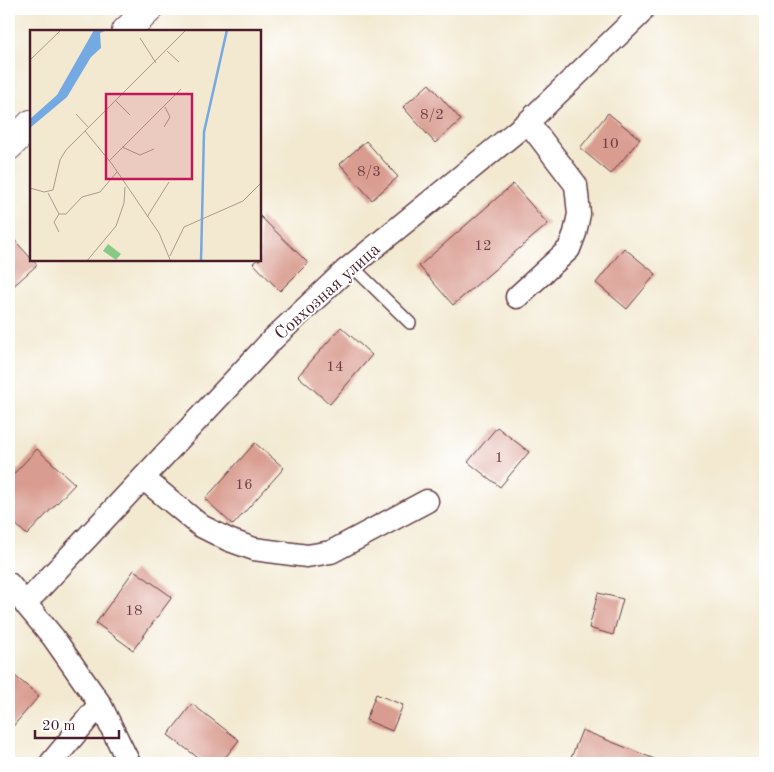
<svg xmlns="http://www.w3.org/2000/svg" width="774" height="772" font-family="'Old Standard TT',serif">
<style>
.building{fill:#d99c90}
.lines{fill:none;stroke-linecap:round;stroke-linejoin:round}
.service-casing{stroke:#633d44;stroke-width:14}
.minor-casing{stroke:#633d44;stroke-width:25}
.tertiary-casing{stroke:#633d44;stroke-width:30}
.service{stroke:#fff;stroke-width:11}
.minor{stroke:#fff;stroke-width:22}
.tertiary{stroke:#fff;stroke-width:28}
.labels{text-anchor:middle;stroke-width:4;stroke-linejoin:round;paint-order:stroke}
.number-label{font-size:15px;fill:#6e3e44}
.street-label{font-size:18px;fill:#4a1f2b;stroke:#fff}
.inset-river{fill:none;stroke:#75a9e2;stroke-width:2.5}
.inset-road{fill:none;stroke:#af988f;stroke-width:1}
.view{fill:#c2185b;fill-opacity:0.15;stroke:#c2185b;stroke-width:2.5}
.inset-edge{fill:none;stroke:#4a1f2b;stroke-width:2.5}
</style>
<rect width="100%" height="100%" fill="#fff"/>
<filter id="ink" filterUnits="userSpaceOnUse"><feTurbulence type="fractalNoise" baseFrequency=".02" numOctaves="2"/><feDisplacementMap in="SourceGraphic" scale="10" xChannelSelector="R" yChannelSelector="G"/><feConvolveMatrix kernelMatrix="1 2 1 2 8 2 1 2 1" color-interpolation-filters="sRGB"/></filter>
<filter id="wash" filterUnits="userSpaceOnUse"><feTurbulence type="fractalNoise" baseFrequency=".0096" numOctaves="4" result="noise"/><feDisplacementMap in="SourceGraphic" scale="20" xChannelSelector="R" yChannelSelector="G"/><feGaussianBlur stdDeviation="1.12" result="paint"/><feColorMatrix in="noise" values="0 0 0 0 0 0 0 0 0 0 0 0 0 0 0 0 0 1.4 0 .05"/><feComposite in="paint" operator="in"/></filter>
<g filter="url(#wash)">
<rect width="100%" height="100%" fill="#f3e9d1"/>
<g id="blocks">
<path class="building" d="M 429,84 L 461,120 L 435,143 L 403,107 Z
M 608,113 L 640,139 L 611,174 L 580,148 Z
M 366,141 L 398,177 L 372,200 L 340,164 Z
M 513,184 L 548,224 L 453,305 L 419,266 Z
M 260,216 L 308,263 L 280,291 L 253,263 L 257,260 L 260,260 Z
M 9,234 L 37,265 L 9,290 Z
M 624,248 L 656,274 L 627,309 L 596,283 Z
M 341,327 L 372,355 L 330,404 L 298,376 Z
M 497,427 L 529,452 L 500,487 L 468,462 Z
M 255,443 L 284,468 L 233,525 L 205,499 Z
M 37,449 L 75,484 L 27,535 L 9,518 L 9,479 Z
M 134,570 L 172,597 L 133,650 L 96,623 Z
M 598,593 L 623,599 L 613,635 L 589,628 Z
M 9,671 L 39,696 L 9,731 Z
M 376,694 L 403,705 L 392,731 L 366,720 Z
M 192,704 L 239,740 L 221,763 L 205,763 L 168,735 Z
M 582,730 L 662,762 L 662,763 L 569,763 Z"/>
</g>
</g>
<g filter="url(#ink)">
<use href="#blocks" fill-opacity="0" stroke="#633d44" stroke-width="1"/>
<g class="lines">
<g class="service-casing">
<path id="service" d="M 352,266 L 410,323"/>
</g>
<g class="minor-casing">
<path id="minor" d="M 517,297 L 569,249 L 575,233 L 579,214 L 576,185 L 528,122
M 143,478 L 201,526 L 229,540 L 254,549 L 307,556 L 331,552 L 427,501
M 9,584 L 53,637 L 100,704 L 129,763
M 25,604 L 273,339 L 345,271 L 528,122 L 639,15 L 643,9
M 51,763 L 100,704"/>
</g>
<g class="tertiary-casing">
<path id="tertiary" d="M 126,31 L 149,9
M 9,146 L 31,124"/>
</g>
<use href="#service" class="service"/>
<use href="#minor" class="minor"/>
<use href="#tertiary" class="tertiary"/>
</g>
</g>
<g class="labels">
<g class="number-label">
<text x="432" y="119">8/2</text>
<text x="610" y="148">10</text>
<text x="369" y="176">8/3</text>
<text x="483" y="250">12</text>
<text x="335" y="371">14</text>
<text x="499" y="462">1</text>
<text x="244" y="489">16</text>
<text x="134" y="615">18</text>
</g>
<g class="street-label">
<text transform="translate(327 291) rotate(-42)" y="6">Совхозная улица</text>
</g>
</g>
<g transform="translate(30 30)">
<rect width="231" height="231" fill="#f3e9d1"/>
<path d="M 78,214 L 91,224 L 86,230 L 73,221 Z" fill="#88ca83"/>
<path d="M 64,0 L 77,0 L 70,3 L 71,18 L 61,27 L 37,67 L 0,98 L 0,89 L 27,65 Z" fill="#75a9e2"/>
<path class="inset-river" d="M 171,232 L 174,102 L 197,0"/>
<path class="inset-road" d="M 110,8 L 126,33M 137,21 L 149,32M 0,30 L 31,0M 86,71 L 100,85M 46,84 L 59,98M 134,97 L 140,87 L 135,77M 55,101 L 82,134 L 129,203 L 141,232M 92,117 L 110,125 L 124,119M 79,131 L 151,59M 0,158 L 14,162 L 23,160 L 30,130 L 36,120 L 156,0M 18,163 L 29,184 L 36,184 L 52,167 L 70,162 L 87,142M 117,187 L 139,152M 29,202 L 24,192 L 29,184M 140,226 L 154,197 L 213,171 L 232,152M 56,232 L 86,196 L 94,173 L 95,157"/>
<path class="view" d="M 76,64 L 162,64 L 162,149 L 76,149 Z"/>
<rect width="231" height="231" class="inset-edge"/>
</g>
<rect width="774" height="772" fill="none" stroke="#fff" stroke-width="30"/>
<path d="M35 730v8h84v-8" fill="none" stroke="#4a1f2b" stroke-width="2.5"/>
<text x="42" y="730" font-size="15" fill="#4a1f2b" stroke="#ffffff" stroke-width="4" paint-order="stroke">20 m</text>
</svg>
